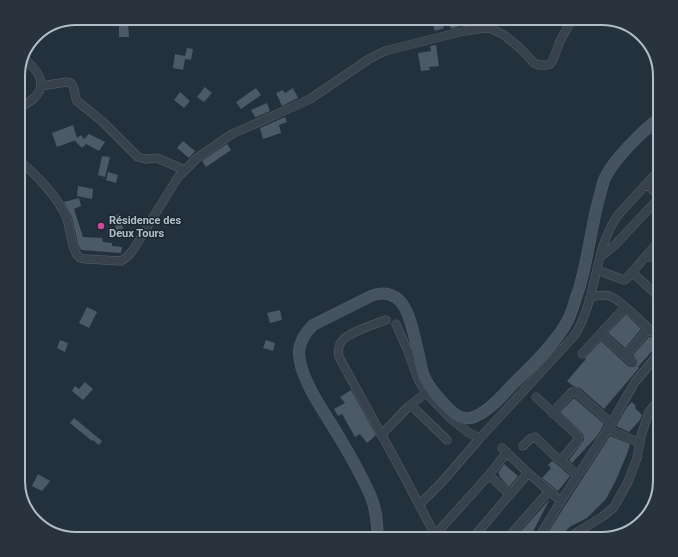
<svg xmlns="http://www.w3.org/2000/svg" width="678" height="557" font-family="Roboto,sans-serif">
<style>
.building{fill:#4c5a67}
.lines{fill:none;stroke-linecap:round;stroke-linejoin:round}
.minor-casing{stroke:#55606a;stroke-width:9}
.secondary-casing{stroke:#55606a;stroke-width:12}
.minor{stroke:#37424c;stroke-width:8}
.secondary{stroke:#45525f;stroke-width:11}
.hotel-dot{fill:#d1479c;stroke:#1c2731;stroke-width:1.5}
.labels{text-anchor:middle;stroke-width:3;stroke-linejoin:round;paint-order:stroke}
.poi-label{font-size:11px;font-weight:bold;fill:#b2bdc8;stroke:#1c2731;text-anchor:start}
.rim{fill:none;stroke:#b2bdc8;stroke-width:2}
</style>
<rect width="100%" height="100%" fill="#23313c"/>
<path class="building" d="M 435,18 L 440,18 L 444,28 L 435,31 L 431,19 Z
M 464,18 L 469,18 L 471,24 L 463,26 L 463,25 L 451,29 L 449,23 Z
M 119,23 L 128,23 L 129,37 L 119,37 Z
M 436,45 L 439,66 L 429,67 L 430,70 L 421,71 L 418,53 L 431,51 L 430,46 Z
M 187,48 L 193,49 L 191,60 L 185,59 L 183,70 L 173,68 L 175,54 L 185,56 Z
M 205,87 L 212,93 L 204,102 L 197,97 Z
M 256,88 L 261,95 L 241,109 L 236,102 Z
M 293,88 L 298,98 L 282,106 L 276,93 L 283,90 L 285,93 Z
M 180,92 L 190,101 L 184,108 L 174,100 Z
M 267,103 L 270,111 L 256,117 L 255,117 L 251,110 Z
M 285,117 L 287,122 L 279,125 L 281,133 L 263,139 L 260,128 Z
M 73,125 L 77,138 L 81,135 L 84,139 L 89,134 L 105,142 L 99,151 L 86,144 L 82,148 L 75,141 L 76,140 L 57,147 L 52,133 Z
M 183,141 L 195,151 L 189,158 L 177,148 Z
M 227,144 L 231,150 L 206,167 L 202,161 Z
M 102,156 L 110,157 L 105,177 L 98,175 Z
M 108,172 L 118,175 L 116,183 L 106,180 Z
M 78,186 L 93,189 L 92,199 L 77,196 Z
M 79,198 L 81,206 L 74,209 L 83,237 L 102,238 L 103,242 L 112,243 L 112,246 L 122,247 L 121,253 L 81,250 L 78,244 L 72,217 L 64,202 Z
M 120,214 L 123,229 L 116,230 L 113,216 Z
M 87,307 L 97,312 L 89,328 L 79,323 Z
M 280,310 L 282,320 L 270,323 L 267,313 Z
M 626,314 L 641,329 L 625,348 L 608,333 Z
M 649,337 L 651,337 L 657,341 L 660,342 L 638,367 L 639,368 L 604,409 L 580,388 L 573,386 L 567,381 L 586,359 L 585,358 L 601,341 L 628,366 L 631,367 L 634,367 L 637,364 L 637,361 L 633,355 Z
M 60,340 L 68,343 L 65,352 L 57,348 Z
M 266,340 L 275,343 L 273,351 L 263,348 Z
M 85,382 L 93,389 L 83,400 L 72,391 L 75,386 L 79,389 Z
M 351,390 L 376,435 L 367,443 L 360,434 L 355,437 L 342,414 L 338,416 L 334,409 L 345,403 L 340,397 Z
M 574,398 L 604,424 L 597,436 L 572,463 L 569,460 L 582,443 L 584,440 L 583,434 L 560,412 Z
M 632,402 L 636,406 L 635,408 L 642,415 L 640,420 L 629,432 L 616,426 L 627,407 Z
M 74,418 L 102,441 L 99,445 L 93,440 L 92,441 L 70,423 Z
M 610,436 L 630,444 L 627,454 L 616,480 L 606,499 L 587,518 L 571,526 L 556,539 L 544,539 L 566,504 Z
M 552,461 L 558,465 L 570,476 L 558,491 L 542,478 L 551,468 L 548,465 Z
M 504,464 L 518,476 L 509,487 L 499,476 L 500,475 L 498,473 Z
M 38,474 L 50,481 L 42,491 L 32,486 Z
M 550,499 L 529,539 L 514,539 Z"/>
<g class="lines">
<g class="minor-casing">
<path id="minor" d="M 41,86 L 67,82 C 77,84 73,94 77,101 L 103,122 L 138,157 L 145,159 L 157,158 L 185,170
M 18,109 C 24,105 29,103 34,98 C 49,84 37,69 24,59
M 649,126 L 660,136
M 18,160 C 35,173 59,198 67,219 C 70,228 72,252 79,257 C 81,259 84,259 87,259 L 121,261 L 128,256 L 133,250 L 178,177 L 197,158 L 232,134 L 286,110 L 310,99 L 369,59 L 385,51 L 464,31 L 486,28 L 492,29 L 504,35 L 520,48 L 534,63 L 539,65 L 547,65 L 550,64 L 553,60 L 560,41 L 573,18
M 600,257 L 614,246 L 658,199 L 659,196 L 647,184
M 646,257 L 654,257 L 660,258
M 597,270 L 624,280 L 626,279 L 660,240
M 632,272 L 660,298
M 590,297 C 596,296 604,294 609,296 C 617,297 644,324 651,331
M 386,320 C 375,324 347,333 341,342 C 338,347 338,352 339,357 L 403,474 L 435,535 L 436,539
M 396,324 L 407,349 L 418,379 L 426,393 L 450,418 L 469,433 L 480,438
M 601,334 L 632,362
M 582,354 L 625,307
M 625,356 L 646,332 L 652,331 L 660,337
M 411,405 L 447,440
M 552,413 L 570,394 L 572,392 L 576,392 L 611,423
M 608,429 L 640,443
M 381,435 L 409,406 L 426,393
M 523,446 L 530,439 L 535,437 L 557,458 L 561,460 L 578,440 L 578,436 L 536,397
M 502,448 L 528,473 L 561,501
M 561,460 L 577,475
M 489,475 L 510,495
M 419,505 L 442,482 L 480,438 L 574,336 C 598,299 593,250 618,215 L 660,169
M 435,535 L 489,475 L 507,452
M 472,539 L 528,473
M 507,539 L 549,491
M 538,539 L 561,501 L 608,429 L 635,382 L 660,352
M 569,539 L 579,531 L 602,517 L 614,507 L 628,482 L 637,458 L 641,436 L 649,412 L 660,399"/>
</g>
<g class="secondary-casing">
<path id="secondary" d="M 378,539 C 377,525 377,511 371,497 C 362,476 350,455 338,435 C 325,413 298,377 299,351 C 300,340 306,332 313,325 L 371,296 C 381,292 390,292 399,300 C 412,311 418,356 423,374 C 428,387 438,398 448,408 C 455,415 463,421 474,417 C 488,412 503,395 513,384 C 531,367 557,342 568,320 C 573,310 575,299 579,289 C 588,259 591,228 599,198 C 601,192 602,186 604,180 C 612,161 643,130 660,118"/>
</g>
<use href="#minor" class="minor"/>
<use href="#secondary" class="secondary"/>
</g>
<circle class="hotel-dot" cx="101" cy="226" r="4"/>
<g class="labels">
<g class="poi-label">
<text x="109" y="224">Résidence des<tspan x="109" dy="13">Deux Tours</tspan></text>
</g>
</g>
<path d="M0 0H678V557H0ZM76 25H602A51 51 0 0 1 653 76V481A51 51 0 0 1 602 532H76A51 51 0 0 1 25 481V76A51 51 0 0 1 76 25Z" fill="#28333d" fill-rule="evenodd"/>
<path class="rim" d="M76 25H602A51 51 0 0 1 653 76V481A51 51 0 0 1 602 532H76A51 51 0 0 1 25 481V76A51 51 0 0 1 76 25Z"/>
</svg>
